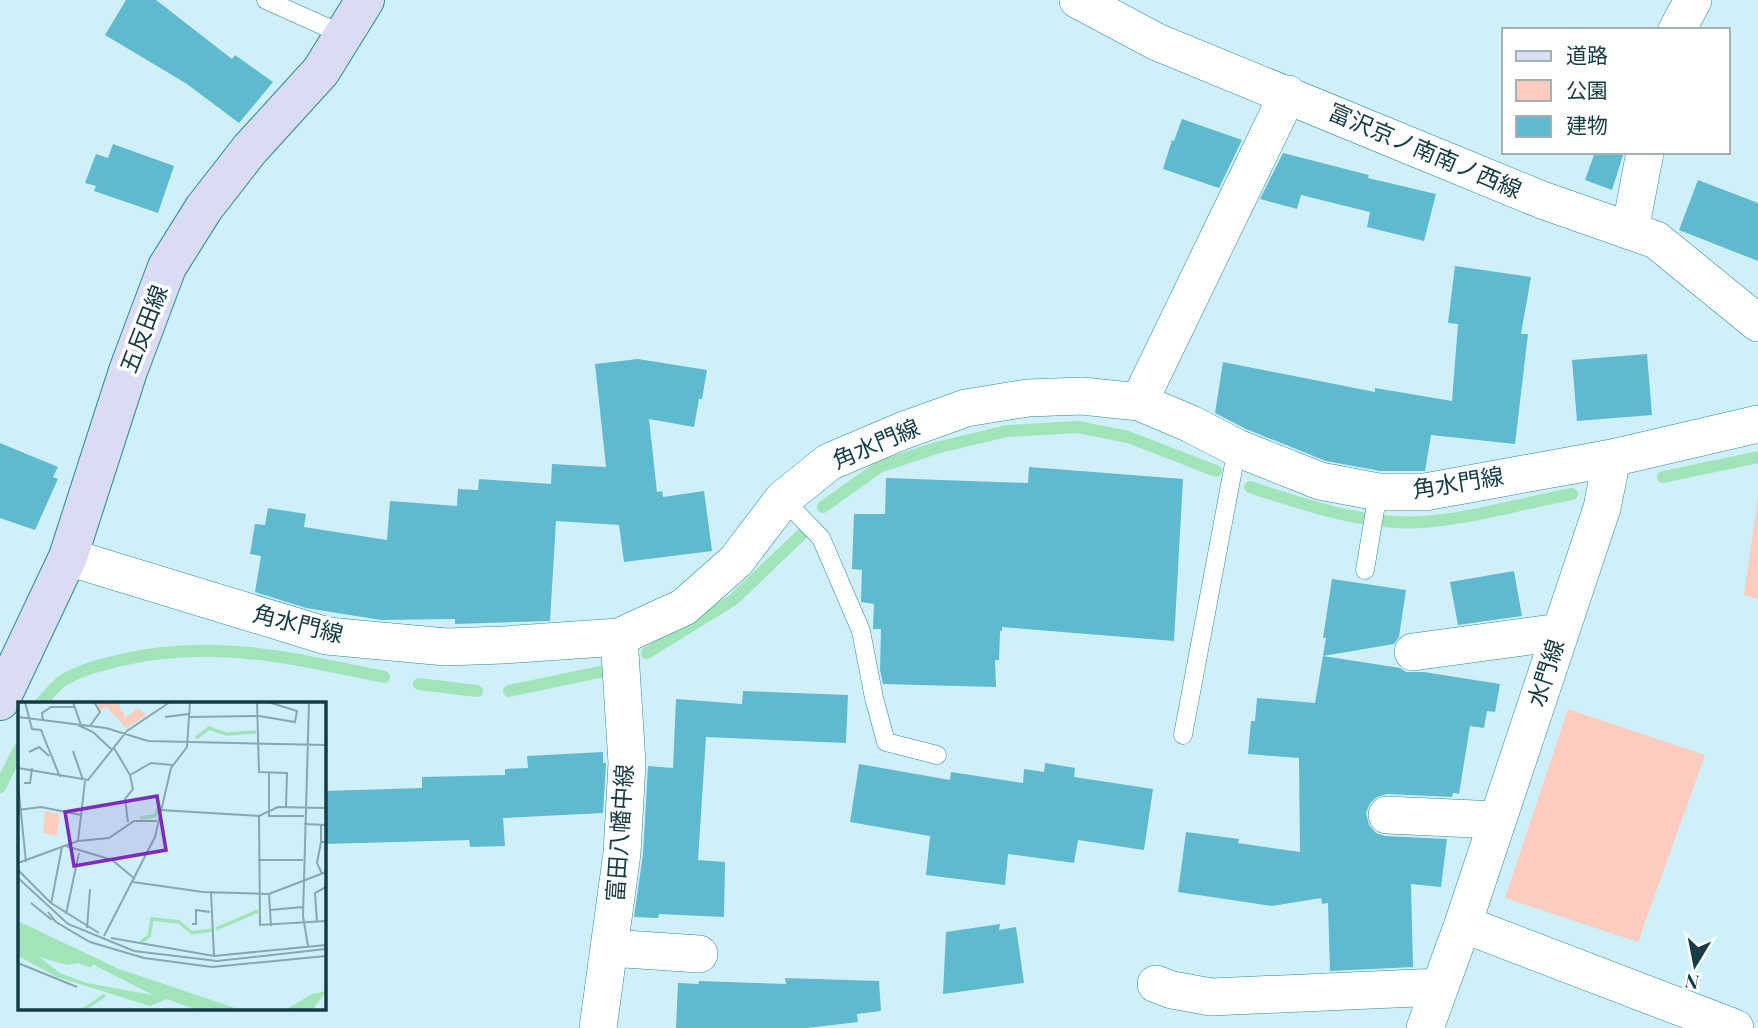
<svg xmlns="http://www.w3.org/2000/svg" width="1758" height="1028" font-family="'Playfair Display','Noto Sans JP',serif">
<style>
.green{fill:#fcccbe}
.lines{fill:none;stroke-linecap:round;stroke-linejoin:round}
.stream{stroke:#a1e4b9;stroke-width:12}
.building{fill:#5fb9cf}
.lane-casing{stroke:#28899e;stroke-width:19}
.street-casing{stroke:#28899e;stroke-width:38}
.secondary-casing{stroke:#28899e;stroke-width:40}
.lane{stroke:#fff;stroke-width:18}
.street{stroke:#fff;stroke-width:37}
.secondary{stroke:#d9dcf3;stroke-width:38}
.labels{text-anchor:middle;stroke-width:7;stroke-linejoin:round;paint-order:stroke}
.street-label{font-size:23px;fill:#153b44;stroke:#fff}
.inset-river{fill:none;stroke:#a1e4b9;stroke-width:3.5}
.inset-road{fill:none;stroke:#85a8b1;stroke-width:2}
.view{fill:#7b2cbf;fill-opacity:0.15;stroke:#7b2cbf;stroke-width:3.5}
.inset-edge{fill:none;stroke:#153b44;stroke-width:3.5}
</style>
<rect width="100%" height="100%" fill="#cff0f9"/>
<path class="green" d="M 1758,496 L 1758,599 L 1744,595 Z
M 1568,709 L 1705,755 L 1638,942 L 1505,898 Z"/>
<g class="lines">
<path class="stream" d="M 1663,477 L 1758,457
M 1250,487 C 1305,505 1366,526 1424,522 C 1474,518 1523,503 1572,494
M 823,507 L 879,467 L 936,448 L 1007,431 L 1078,427 L 1128,437 L 1216,471
M 647,653 L 733,600 L 801,535
M 419,684 L 477,691
M 509,691 L 600,672
M 40,704 C 47,697 54,687 62,681 C 80,670 98,666 117,661 C 211,638 292,658 384,677
M 0,787 L 19,749"/>
</g>
<path class="building" d="M 126,0 L 156,0 L 232,59 L 235,55 L 273,82 L 239,123 L 187,84 L 105,35 Z
M 1182,119 L 1242,140 L 1219,188 L 1163,169 L 1172,140 L 1174,141 Z
M 113,144 L 174,166 L 158,213 L 94,191 L 96,186 L 85,183 L 96,154 L 108,158 Z
M 1595,152 L 1624,152 L 1612,190 L 1585,180 Z
M 1283,153 L 1369,175 L 1368,178 L 1436,194 L 1424,241 L 1367,227 L 1370,212 L 1301,195 L 1297,209 L 1260,199 Z
M 1698,180 L 1758,203 L 1758,261 L 1679,230 Z
M 1455,266 L 1531,277 L 1521,334 L 1528,334 L 1515,444 L 1431,435 L 1425,471 L 1380,471 L 1326,461 L 1246,429 L 1215,413 L 1223,362 L 1375,392 L 1375,388 L 1452,401 L 1458,324 L 1448,323 Z
M 1647,354 L 1652,415 L 1577,421 L 1572,360 Z
M 638,359 L 707,370 L 702,399 L 699,399 L 694,427 L 649,419 L 657,492 L 662,491 L 663,497 L 704,491 L 712,551 L 624,562 L 619,525 L 556,521 L 550,621 L 455,624 L 455,619 L 381,620 L 306,608 L 255,592 L 261,556 L 250,554 L 255,524 L 265,525 L 268,508 L 306,514 L 304,527 L 387,540 L 390,501 L 457,506 L 458,489 L 478,490 L 479,479 L 551,484 L 552,464 L 606,467 L 595,364 Z
M 0,443 L 58,467 L 53,477 L 58,479 L 35,530 L 0,518 Z
M 1029,467 L 1183,479 L 1174,641 L 1002,627 L 1002,631 L 1000,631 L 999,660 L 995,660 L 996,687 L 883,684 L 880,670 L 881,629 L 873,629 L 874,604 L 861,602 L 862,570 L 852,569 L 854,514 L 885,514 L 886,478 L 1028,483 Z
M 1514,571 L 1522,616 L 1458,625 L 1450,582 Z
M 1332,579 L 1406,590 L 1399,637 L 1394,644 L 1323,656 L 1326,638 L 1323,638 Z
M 1323,656 L 1400,668 L 1406,672 L 1424,672 L 1500,684 L 1495,712 L 1487,711 L 1484,728 L 1470,726 L 1459,794 L 1453,793 L 1452,797 L 1387,794 L 1377,797 L 1370,803 L 1366,813 L 1369,825 L 1376,833 L 1385,836 L 1447,839 L 1441,887 L 1411,884 L 1413,967 L 1330,971 L 1328,903 L 1322,904 L 1321,898 L 1272,906 L 1178,892 L 1186,832 L 1239,839 L 1238,843 L 1300,852 L 1299,758 L 1248,754 L 1251,721 L 1255,721 L 1257,698 L 1315,703 Z
M 743,691 L 848,695 L 846,743 L 706,737 L 698,860 L 725,862 L 724,917 L 659,914 L 658,918 L 634,917 L 643,854 L 648,766 L 673,768 L 676,699 L 742,704 Z
M 603,752 L 603,763 L 606,763 L 603,813 L 503,818 L 505,846 L 470,847 L 469,840 L 324,844 L 324,791 L 422,788 L 422,777 L 505,775 L 505,769 L 528,768 L 527,756 Z
M 1045,763 L 1075,768 L 1074,777 L 1153,789 L 1144,850 L 1078,840 L 1074,863 L 1008,854 L 1005,885 L 926,875 L 930,836 L 850,822 L 859,764 L 950,780 L 951,772 L 1023,783 L 1024,769 L 1044,772 Z
M 1000,924 L 999,930 L 1016,927 L 1024,983 L 943,994 L 946,932 Z
M 785,978 L 879,981 L 881,1011 L 857,1014 L 858,1022 L 807,1028 L 676,1028 L 678,983 L 698,984 L 699,981 L 786,984 Z"/>
<g class="lines">
<g class="lane-casing">
<path id="lane" d="M 266,0 L 344,35
M 783,499 L 821,538 L 861,631 L 874,698 L 886,742 L 937,755
M 1365,570 L 1378,492
M 1183,735 L 1237,448"/>
</g>
<g class="street-casing">
<path id="street" d="M 1078,0 L 1157,42 L 1542,200 L 1656,240 L 1758,323
M 1677,30 L 1693,0
M 1630,231 L 1645,152
M 1139,402 L 1288,94
M 68,557 L 327,636 L 446,647 L 503,645 L 619,637 L 684,607 L 736,561 L 783,499 L 829,462 L 902,431 L 966,408 L 1028,398 L 1082,396 L 1139,402 L 1191,424 L 1237,448 L 1320,481 L 1378,492 L 1425,492 L 1612,458
M 1413,652 L 1560,632
M 1387,815 L 1497,820
M 1463,924 L 1735,1028
M 610,948 L 699,954
M 1156,984 L 1172,990 L 1211,997 L 1439,987
M 598,1028 L 622,853 L 627,763 L 619,637
M 1425,1028 L 1463,924 L 1602,508 L 1612,458 L 1758,424"/>
</g>
<g class="secondary-casing">
<path id="secondary" d="M 0,701 L 68,557 L 128,371 L 167,267 L 204,208 L 250,149 L 321,71 L 365,0"/>
</g>
<use href="#lane" class="lane"/>
<use href="#street" class="street"/>
<use href="#secondary" class="secondary"/>
</g>
<g class="labels">
<g class="street-label">
<text transform="translate(1425 151) rotate(23)" y="8">富沢京ノ南南ノ西線</text>
<text transform="translate(144 329) rotate(-69)" y="8">五反田線</text>
<text transform="translate(876 444) rotate(-23)" y="8">角水門線</text>
<text transform="translate(1458 483) rotate(-9)" y="8">角水門線</text>
<text transform="translate(298 624) rotate(14)" y="8">角水門線</text>
<text transform="translate(1546 673) rotate(-72)" y="8">水門線</text>
<text transform="translate(620 833) rotate(-86)" y="8">富田八幡中線</text>
</g>
</g>
<g transform="translate(18 702)">
<rect width="308" height="308" fill="#cff0f9"/>
<path d="M 83,0 L 100,0 L 107,16 L 120,6 L 129,13 L 108,26 L 88,4 L 82,9 L 79,4 ZM 27,109 L 42,112 L 39,134 L 25,131 Z" fill="#fcccbe"/>
<path d="M 0,219 L 101,267 L 223,308 L 179,308 L 149,297 L 132,304 L 39,275 L 0,254 ZM 21,255 L 49,263 L 60,261 L 90,272 L 72,265 L 76,263 L 135,293 L 69,281 L 42,271 ZM 308,289 L 295,308 L 267,308 L 294,292 Z" fill="#a1e4b9" fill-rule="evenodd"/>
<path class="inset-river" d="M 178,36 L 191,26 L 208,32 L 238,30M 122,116 L 137,114 L 142,102M 198,227 L 240,209M 123,240 L 131,234 L 134,217 L 161,220 L 174,231 L 194,228M 65,308 L 87,293"/>
<path class="inset-road" d="M 7,0 L 14,27 L 23,28 L 42,75M 55,0 L 63,23M 239,0 L 241,70 L 269,71 L 268,105M 0,15 L 88,26 L 130,39 L 308,43M 147,15 L 171,12M 171,15 L 241,14 L 277,20 L 279,9 L 250,0M 25,18 L 24,11 L 33,5 L 57,5M 60,23 L 75,30 L 94,48M 72,24 L 82,10 L 76,0M 96,46 L 112,73 L 115,87 L 107,97 L 110,120M 55,49 L 65,78M 11,50 L 21,45 L 31,54M 0,66 L 70,78 L 109,29 L 152,0M 251,71 L 251,114 L 286,114M 112,73 L 133,61 L 155,63M 6,81 L 12,81 L 14,66M 0,82 L 8,160M 0,108 L 23,105 L 63,113M 142,108 L 241,114 L 260,105 L 308,106M 241,114 L 242,223 L 308,219M 286,122 L 308,123M 303,123 L 303,140 L 308,140M 60,139 L 91,136 L 116,119 L 139,119M 303,140 L 299,161 L 304,172M 48,144 L 94,158 L 117,177M 240,158 L 285,158M 0,161 L 60,139 L 67,79M 0,168 L 33,201 L 81,231M 0,176 L 50,222 L 116,249 L 199,259 L 308,247M 115,180 L 185,190 L 251,192 L 308,170M 193,190 L 196,254M 251,192 L 253,224M 13,201 L 34,218M 33,202 L 44,145M 252,208 L 285,205M 30,210 L 38,220 L 72,240 L 126,256 L 194,265 L 308,254M 48,212 L 61,151M 299,220 L 297,191 L 308,185M 174,222 L 178,222 L 178,208 L 192,210M 69,226 L 72,187M 86,234 L 137,135 L 153,66 L 169,45 L 172,0M 93,236 L 196,254 L 308,243M 290,244 L 285,214 L 291,0M 0,261 L 59,285"/>
<path class="view" d="M 139,94 L 148,148 L 56,164 L 47,110 Z"/>
<rect width="308" height="308" class="inset-edge"/>
</g>
<rect x="1502" y="28" width="228" height="126" fill="#ffffff" stroke="#a1b1b4" stroke-width="2"/>
<rect x="1516" y="51" width="35" height="10" fill="#d9dcf3" stroke="#a1b1b4" stroke-width="2"/>
<text x="1566" y="63" font-size="21" fill="#153b44">道路</text>
<rect x="1516" y="80" width="35" height="21" fill="#fcccbe" stroke="#a1b1b4" stroke-width="2"/>
<text x="1566" y="98" font-size="21" fill="#153b44">公園</text>
<rect x="1516" y="116" width="35" height="21" fill="#5fb9cf" stroke="#a1b1b4" stroke-width="2"/>
<text x="1566" y="133" font-size="21" fill="#153b44">建物</text>
<g transform="translate(1695 965) rotate(190)" stroke="#ffffff" stroke-width="5" paint-order="stroke">
<path d="M0-5L12 26L0 18L-12 26Z" fill="#153b44"/>
<text y="-10" font-size="19" font-weight="bold" text-anchor="middle" fill="#153b44">N</text>
</g>
</svg>
